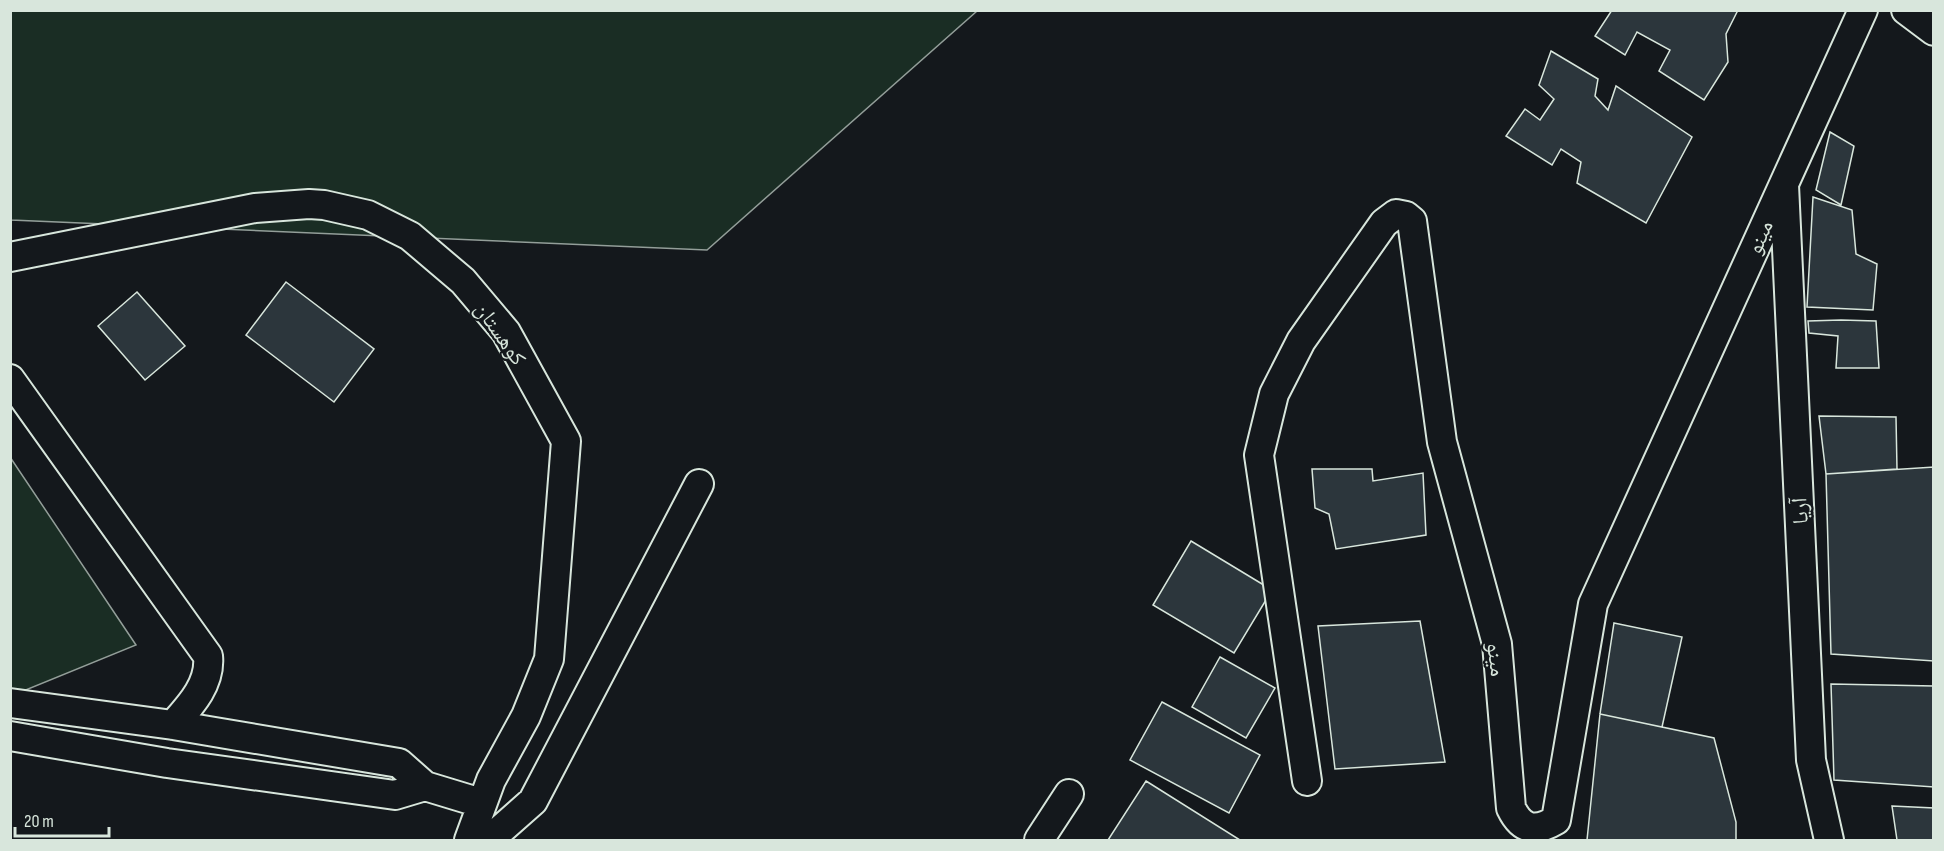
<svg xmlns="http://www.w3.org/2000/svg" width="1944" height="851" font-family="'Sofia Sans Condensed','Noto Naskh Arabic',sans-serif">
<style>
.green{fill:#1a2d24;stroke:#939e99;stroke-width:1.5}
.building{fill:#2c363c;stroke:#d8e6dc;stroke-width:1.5}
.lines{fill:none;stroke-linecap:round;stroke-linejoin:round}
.minor-casing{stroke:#d8e6dc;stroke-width:32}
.minor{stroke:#14181c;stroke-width:28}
.labels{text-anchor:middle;stroke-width:4.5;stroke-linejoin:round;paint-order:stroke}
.street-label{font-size:22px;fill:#d8e6dc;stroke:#14181c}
</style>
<rect width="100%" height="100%" fill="#14181c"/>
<path class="green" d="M 11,11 L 977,11 L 707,250 L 11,220 Z
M 10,457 L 136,645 L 11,696 L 10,696 Z"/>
<path class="building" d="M 1612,10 L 1738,10 L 1726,34 L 1728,62 L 1704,100 L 1659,71 L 1670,50 L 1637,32 L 1625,55 L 1595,36 Z
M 1551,51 L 1598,79 L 1595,96 L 1608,110 L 1616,86 L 1692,137 L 1646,223 L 1577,183 L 1581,162 L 1561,149 L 1552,165 L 1506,136 L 1525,109 L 1540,120 L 1554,99 L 1539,85 Z
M 1830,132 L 1854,146 L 1841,205 L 1816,190 Z
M 1813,197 L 1852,210 L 1856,254 L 1877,264 L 1873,310 L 1807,307 Z
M 286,282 L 374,349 L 334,402 L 246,335 Z
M 137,292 L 185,346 L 145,380 L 98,326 Z
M 1841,320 L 1876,321 L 1879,368 L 1836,368 L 1838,336 L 1809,333 L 1808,321 Z
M 1819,416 L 1896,417 L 1897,469 L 1826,474 Z
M 1934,467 L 1934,661 L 1831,654 L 1826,474 Z
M 1312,469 L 1372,469 L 1373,481 L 1423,473 L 1426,535 L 1336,549 L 1329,514 L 1315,508 Z
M 1191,541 L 1272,590 L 1234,653 L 1153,605 Z
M 1420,621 L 1445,762 L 1335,769 L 1318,626 Z
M 1614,623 L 1682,637 L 1662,727 L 1600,714 Z
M 1220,657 L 1275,688 L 1246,738 L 1192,707 Z
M 1831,684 L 1934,686 L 1934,787 L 1834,780 Z
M 1162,702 L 1260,755 L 1229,813 L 1130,760 Z
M 1600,714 L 1714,738 L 1736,822 L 1736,840 L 1587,840 Z
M 1146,781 L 1240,840 L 1108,840 Z
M 1892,806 L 1934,808 L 1934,840 L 1897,840 Z"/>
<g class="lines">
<g class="minor-casing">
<path id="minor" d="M 1906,10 L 1934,31
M 1784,185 L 1811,760 L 1829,840
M 10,257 L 255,208 L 309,204 L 324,205 L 368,215 L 410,236 L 463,281 L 506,332 L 566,441 L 549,659 L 526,716 L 491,780 L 469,840
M 10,379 L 208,656 C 211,684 190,706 173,725
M 10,703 L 173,725 L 399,763 L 425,786 L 481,803
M 10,736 L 167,763 L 395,795 L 425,786
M 1307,781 L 1259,455 L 1274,394 L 1301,341 L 1384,223 L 1396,214 L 1406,216 L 1412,221 L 1442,442 L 1497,644 L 1511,808 C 1522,831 1536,832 1556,820 L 1593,604 L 1863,10
M 489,840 L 533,801 L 699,484
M 1039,840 L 1069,794"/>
</g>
<use href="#minor" class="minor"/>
</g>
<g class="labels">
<g class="street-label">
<text transform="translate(1759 237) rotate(-66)" y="8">مینو</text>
<text transform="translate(501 333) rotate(55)" y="8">کوهستان</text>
<text transform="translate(1799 511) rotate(-93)" y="8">آریا</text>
<text transform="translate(1497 659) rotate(83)" y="8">مینو</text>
</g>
</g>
<rect width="1944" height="851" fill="none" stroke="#d8e6dc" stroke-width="24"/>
<path d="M15 827v9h94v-9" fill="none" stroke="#d8e6dc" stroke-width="3"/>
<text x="24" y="827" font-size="18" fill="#d8e6dc" stroke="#14181c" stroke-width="4.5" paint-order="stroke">20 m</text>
</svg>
